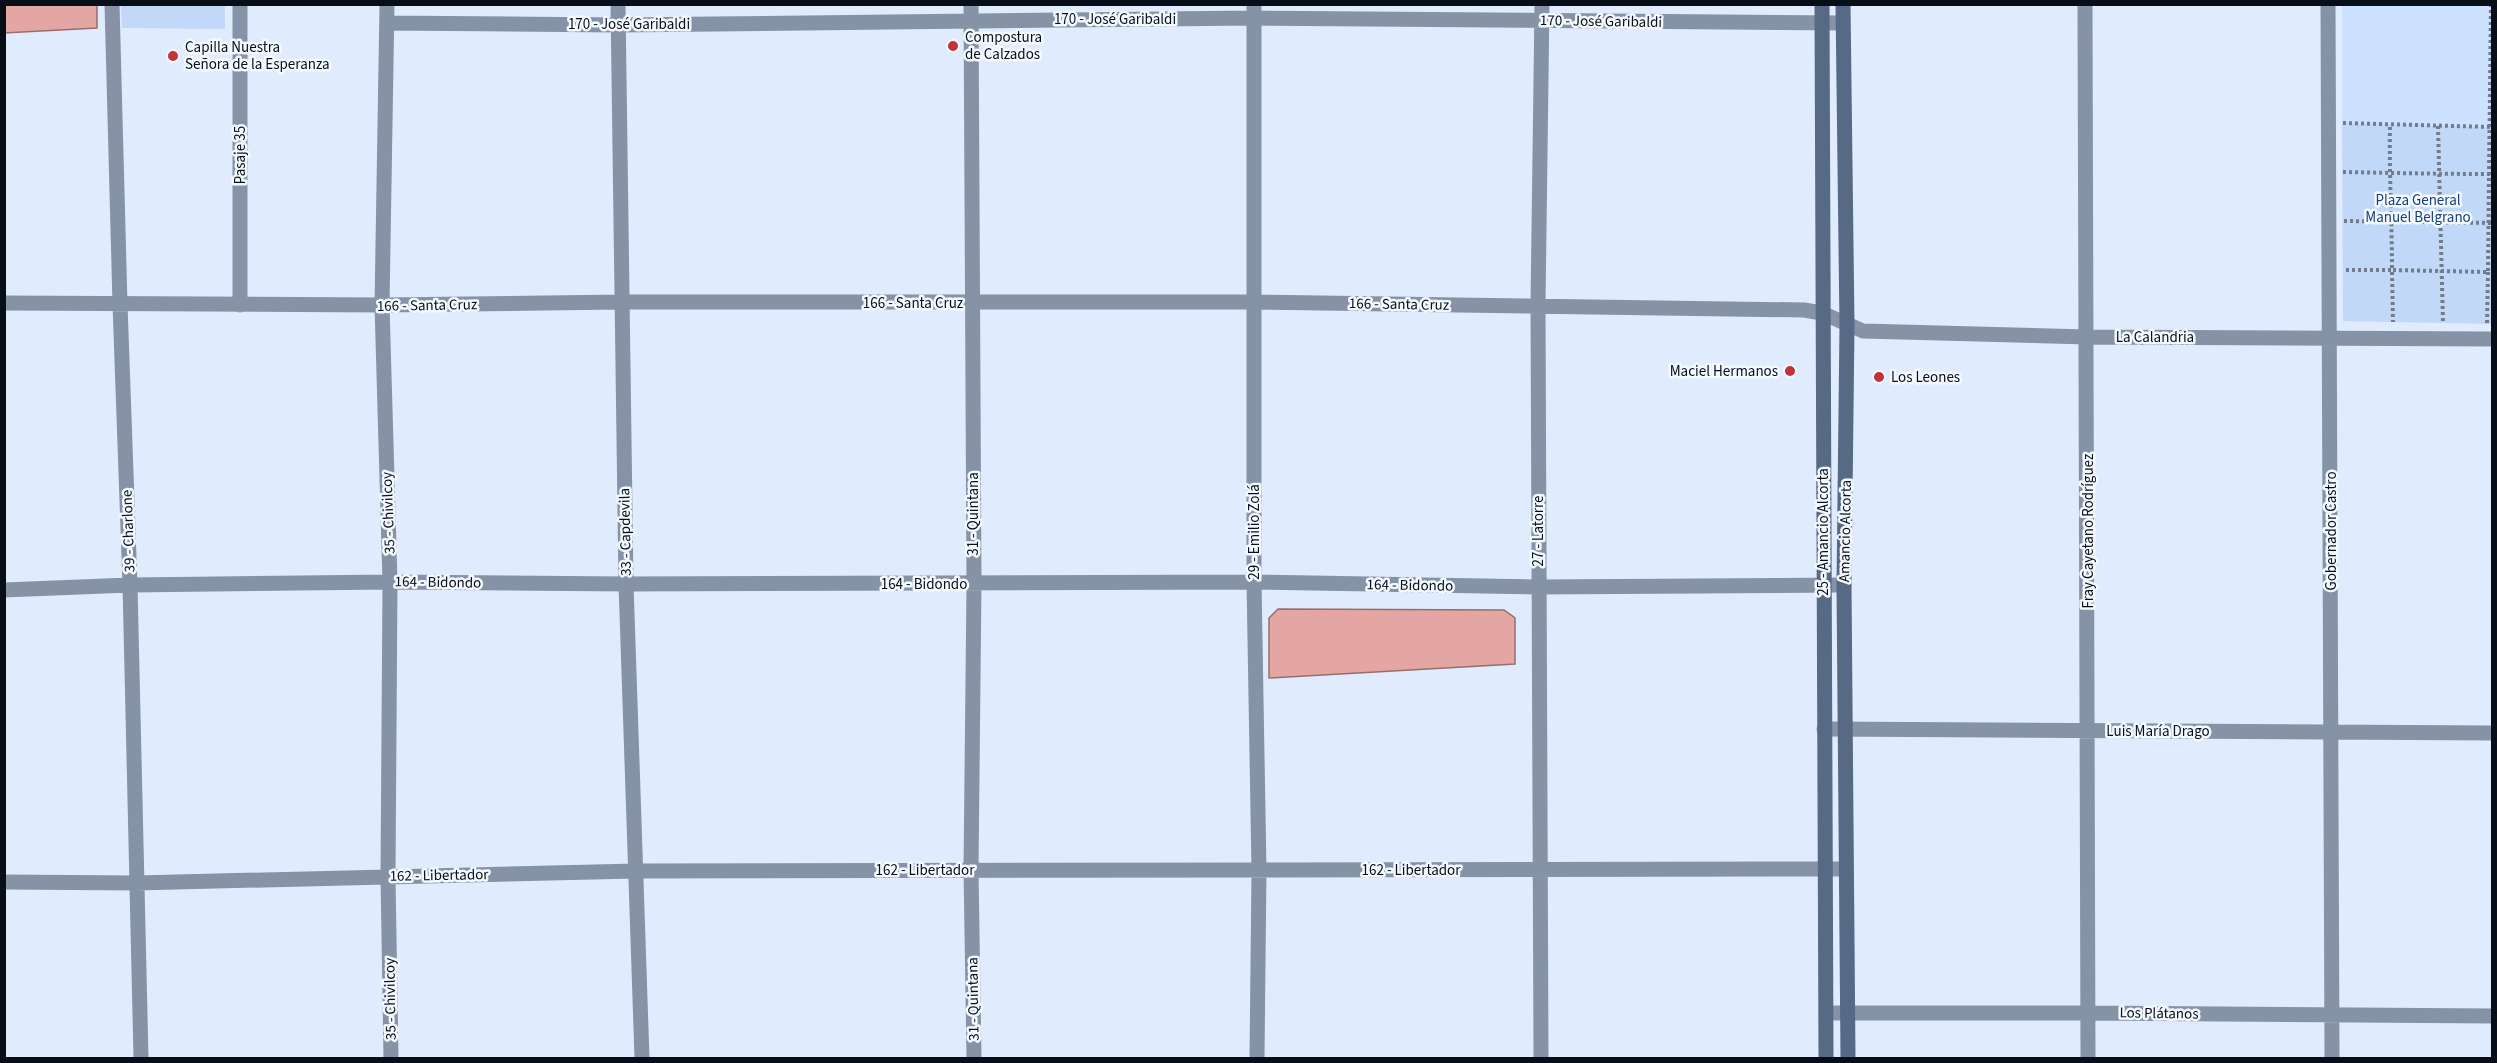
<svg xmlns="http://www.w3.org/2000/svg" width="2497" height="1063" font-family="'Source Sans 3',sans-serif">
<style>
.built{fill:#cde2ff}
.green{fill:#c2d8f8}
.building{fill:#e4a6a2;stroke:#946f6d;stroke-width:1.5}
.lines{fill:none;stroke-linecap:round;stroke-linejoin:round}
.path{stroke:#737c8a;stroke-width:4;stroke-dasharray:3 3;stroke-linecap:butt}
.street{stroke:#8693a7;stroke-width:15}
.secondary{stroke:#566985;stroke-width:15}
.poi-dot{fill:#c23239;stroke:#f4f9ff;stroke-width:2}
.labels{text-anchor:middle;stroke-width:5;stroke-linejoin:round;paint-order:stroke}
.street-label{font-size:15px;fill:#080e18;stroke:#f4f9ff}
.poi-label{font-size:15px;fill:#080e18;stroke:#f4f9ff;text-anchor:start}
.park-label{font-size:15px;fill:#183f76;stroke:#f4f9ff}
</style>
<rect width="100%" height="100%" fill="#e0ecfe"/>
<path class="built" d="M 2342,5 L 2491,5 L 2489,127 L 2342,123 Z"/>
<path class="green" d="M 121,5 L 225,5 L 225,29 L 122,28 Z
M 2491,5 L 2492,5 L 2492,324 L 2343,321 L 2342,123 L 2489,127 Z"/>
<path class="building" d="M 4,4 L 97,4 L 97,28 L 4,33 Z
M 1278,609 L 1504,610 L 1515,618 L 1515,664 L 1269,678 L 1269,618 Z"/>
<g class="lines">
<path class="path" d="M 2491,4 L 2489,174 L 2492,174
M 2343,123 L 2492,127
M 2438,126 L 2443,323
M 2343,172 C 2392,173 2440,174 2489,174 L 2488,272 L 2392,270 C 2392,222 2389,173 2390,124
M 2344,221 L 2492,223
M 2346,270 L 2392,270 L 2393,322
M 2487,323 L 2488,272 L 2492,272"/>
<path class="street" d="M 112,4 L 120,304 L 130,585 L 141,1058
M 240,4 L 240,305
M 387,4 L 382,305 L 390,582 L 388,876 L 391,1058
M 618,4 L 626,584 L 642,1058
M 971,4 L 974,584 L 971,870 L 974,1058
M 1254,4 L 1254,582 L 1259,870 L 1257,1058
M 2085,4 L 2088,1058
M 2328,4 L 2332,1058
M 387,23 L 618,25 L 1254,18 L 1842,23
M 4,303 L 382,305 L 620,302 L 1253,302 L 1804,310 L 1822,313 L 1863,331 L 2088,337 L 2492,339
M 4,590 L 130,585 L 390,582 L 626,584 L 1254,582 L 1538,587 L 1844,585
M 1824,729 L 2492,733
M 4,882 L 136,883 L 636,871 L 1846,869
M 1826,1013 L 2088,1013 L 2492,1016
M 1541,1058 L 1538,305 L 1542,4"/>
<path class="secondary" d="M 1822,4 L 1826,1058
M 1843,4 L 1847,325 L 1844,585 L 1848,1058"/>
</g>
<g class="poi-dot">
<circle cx="953" cy="46" r="6"/>
<circle cx="173" cy="56" r="6"/>
<circle cx="1790" cy="371" r="6"/>
<circle cx="1879" cy="377" r="6"/>
</g>
<g class="labels">
<g class="street-label">
<text x="1115" y="24">170 - José Garibaldi</text>
<text transform="translate(1601 21) rotate(1)" y="5">170 - José Garibaldi</text>
<text x="629" y="29">170 - José Garibaldi</text>
<text transform="translate(240 155) rotate(-90)" y="5">Pasaje 35</text>
<text x="913" y="308">166 - Santa Cruz</text>
<text transform="translate(1399 304) rotate(1)" y="5">166 - Santa Cruz</text>
<text transform="translate(427 305) rotate(-1)" y="5">166 - Santa Cruz</text>
<text x="2155" y="342">La Calandria</text>
<text transform="translate(388 513) rotate(-92)" y="5">35 - Chivilcoy</text>
<text transform="translate(973 514) rotate(-90)" y="5">31 - Quintana</text>
<text transform="translate(128 531) rotate(-92)" y="5">39 - Charlone</text>
<text transform="translate(1538 531) rotate(-90)" y="5">27 - Latorre</text>
<text transform="translate(1845 531) rotate(-89)" y="5">Amancio Alcorta</text>
<text transform="translate(2088 531) rotate(-90)" y="5">Fray Cayetano Rodríguez</text>
<text transform="translate(2331 531) rotate(-90)" y="5">Gobernador Castro</text>
<text transform="translate(625 532) rotate(-91)" y="5">33 - Capdevila</text>
<text transform="translate(1254 532) rotate(-90)" y="5">29 - Emilio Zolá</text>
<text transform="translate(1823 532) rotate(-90)" y="5">25 - Amancio Alcorta</text>
<text transform="translate(438 582) rotate(1)" y="5">164 - Bidondo</text>
<text x="924" y="589">164 - Bidondo</text>
<text transform="translate(1410 585) rotate(1)" y="5">164 - Bidondo</text>
<text x="2158" y="736">Luis María Drago</text>
<text x="925" y="875">162 - Libertador</text>
<text x="1411" y="875">162 - Libertador</text>
<text transform="translate(439 875) rotate(-1)" y="5">162 - Libertador</text>
<text transform="translate(390 999) rotate(-91)" y="5">35 - Chivilcoy</text>
<text transform="translate(973 999) rotate(-91)" y="5">31 - Quintana</text>
<text transform="translate(2159 1013) rotate(1)" y="5">Los Plátanos</text>
</g>
<g class="poi-label">
<text x="965" y="42">Compostura<tspan x="965" dy="17">de Calzados</tspan></text>
<text x="185" y="52">Capilla Nuestra<tspan x="185" dy="17">Señora de la Esperanza</tspan></text>
<text x="1778" y="376" text-anchor="end">Maciel Hermanos</text>
<text x="1891" y="382">Los Leones</text>
</g>
<g class="park-label">
<text x="2418" y="205">Plaza General<tspan x="2418" dy="17">Manuel Belgrano</tspan></text>
</g>
</g>
<rect width="2497" height="1063" fill="none" stroke="#080e18" stroke-width="12"/>
</svg>
